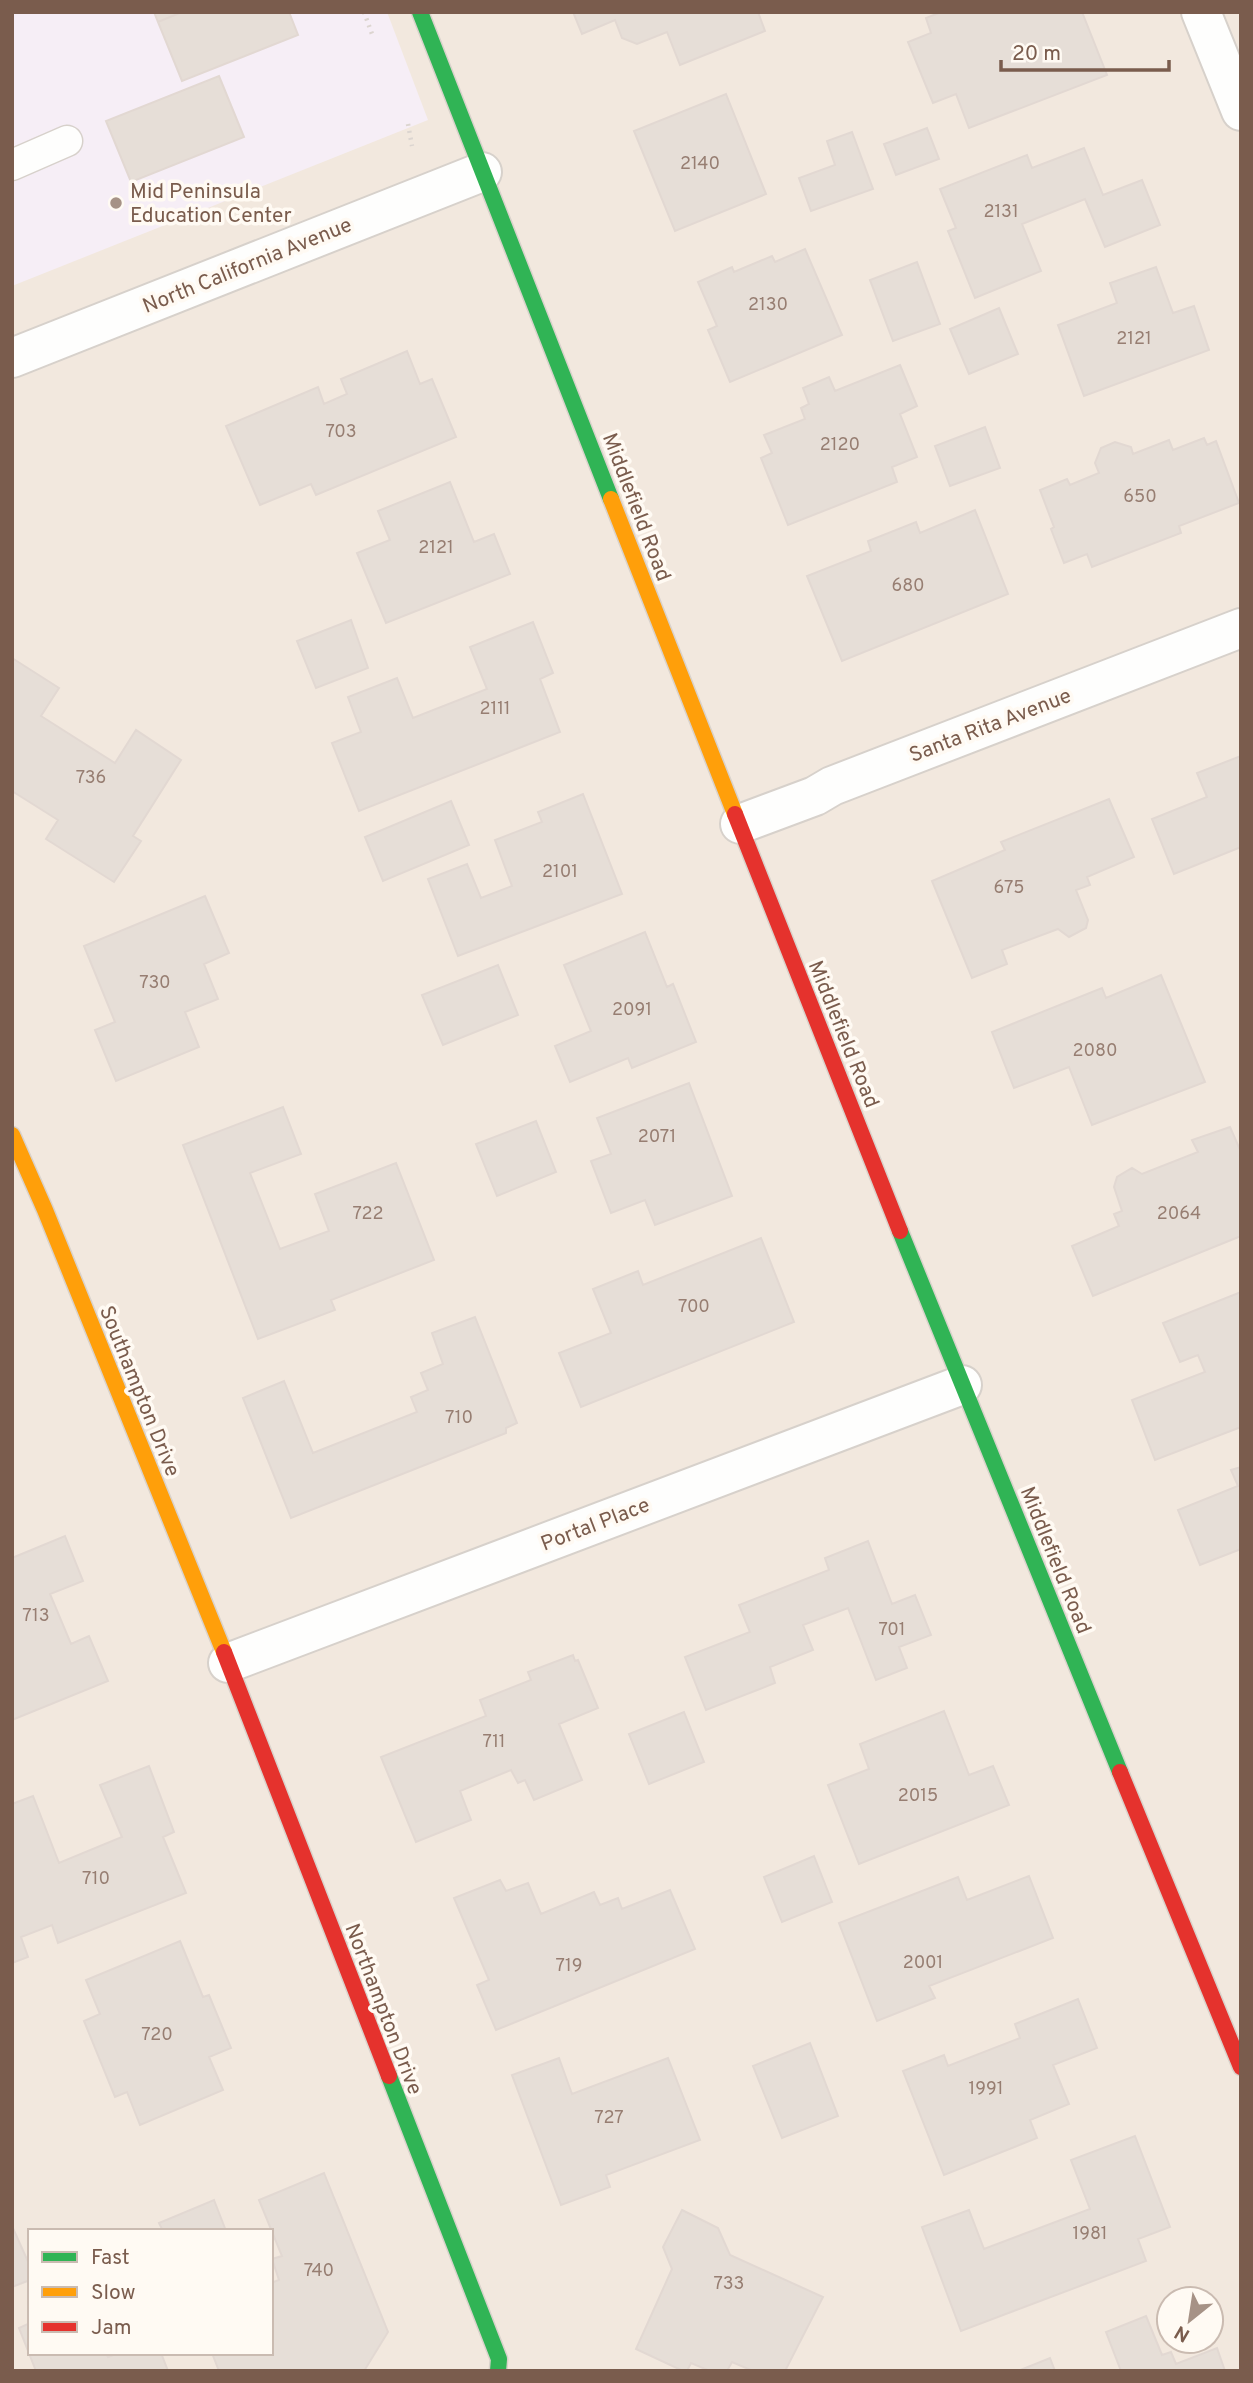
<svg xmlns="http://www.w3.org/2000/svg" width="1253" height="2383" font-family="Overpass,sans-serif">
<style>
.residential{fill:#f2e8de;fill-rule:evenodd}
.education{fill:#f6eef6}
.building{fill:#e6ded7;stroke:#e2d8d2;stroke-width:2}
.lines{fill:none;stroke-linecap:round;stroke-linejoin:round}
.lane-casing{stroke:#d7d1cb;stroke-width:33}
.street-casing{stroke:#d7d1cb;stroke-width:42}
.fast-casing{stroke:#d9d2cb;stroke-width:19}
.slow-casing{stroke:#d9d2cb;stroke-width:19}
.jam-casing{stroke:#d9d2cb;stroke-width:19}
.path{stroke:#dcd5d0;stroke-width:4.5;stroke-dasharray:2 5;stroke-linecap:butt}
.lane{stroke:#fefefd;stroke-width:30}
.street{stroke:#fefefd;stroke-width:38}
.fast{stroke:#30b455;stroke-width:16}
.slow{stroke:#ff9f0a;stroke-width:16}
.jam{stroke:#e5322d;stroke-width:16}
.poi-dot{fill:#a69286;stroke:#fffaf3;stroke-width:2.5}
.labels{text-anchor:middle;stroke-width:7;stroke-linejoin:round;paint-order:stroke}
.number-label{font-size:18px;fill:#977e72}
.poi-label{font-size:21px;fill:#7a5c4d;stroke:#fffaf3;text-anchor:start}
.street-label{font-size:21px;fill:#7a5c4d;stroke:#fffaf3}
</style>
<rect width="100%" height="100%" fill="#f9f5f0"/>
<path class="residential" d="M 12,12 L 1241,12 L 1241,2371 L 12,2371 ZM 30,2231 L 271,2231 L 271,2353 L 30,2353 ZM 1169,2299 L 1211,2299 L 1211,2341 L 1169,2341 Z"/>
<path class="education" d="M 12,12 L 387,12 L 428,120 L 12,286 Z"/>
<path class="building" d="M 154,12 L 182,12 L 158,22 Z
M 182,12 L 289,12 L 298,35 L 182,81 L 158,22 Z
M 573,12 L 758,12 L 765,31 L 680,65 L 667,32 L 637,44 L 622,38 L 615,20 L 582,34 Z
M 941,12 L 1082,12 L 1107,75 L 969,128 L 956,94 L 933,103 L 908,42 L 931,33 L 926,18 Z
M 219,76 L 244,137 L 131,182 L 106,121 Z
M 726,94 L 766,194 L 675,231 L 634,131 Z
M 927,128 L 939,159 L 896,175 L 884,144 Z
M 852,132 L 873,189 L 811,211 L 799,178 L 835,165 L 827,141 Z
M 1084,148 L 1103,195 L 1142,180 L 1160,225 L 1105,247 L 1085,199 L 1022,224 L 1041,271 L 975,298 L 948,231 L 956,228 L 940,189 L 1027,155 L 1032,168 Z
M 805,249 L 842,335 L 730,382 L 708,330 L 717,326 L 698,282 L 732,267 L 734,272 L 772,256 L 775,262 Z
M 917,262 L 940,324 L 893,341 L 870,280 Z
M 1156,267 L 1173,313 L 1194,306 L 1209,350 L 1084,396 L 1058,325 L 1117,303 L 1110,283 Z
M 999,308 L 1018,354 L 969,374 L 950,329 Z
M 407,351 L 420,384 L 432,379 L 456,437 L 316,495 L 311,484 L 260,505 L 226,426 L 318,387 L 324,404 L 347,394 L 341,379 Z
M 900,365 L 917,406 L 900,414 L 917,457 L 892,467 L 897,482 L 788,525 L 761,458 L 772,453 L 764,435 L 805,419 L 801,408 L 809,404 L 803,388 L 829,377 L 835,391 Z
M 985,427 L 1000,468 L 950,486 L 935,446 Z
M 1204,438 L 1207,445 L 1216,441 L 1239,503 L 1179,526 L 1181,533 L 1092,567 L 1087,554 L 1064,563 L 1051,529 L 1054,527 L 1040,490 L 1067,479 L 1070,485 L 1099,473 L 1095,463 L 1101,448 L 1115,442 L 1131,447 L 1133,454 L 1169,440 L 1173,450 Z
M 450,482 L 474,542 L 494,534 L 510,574 L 386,623 L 357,553 L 390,540 L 378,511 Z
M 975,510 L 1008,594 L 842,661 L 807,576 L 871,551 L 868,541 L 916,522 L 920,533 Z
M 351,620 L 368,668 L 316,688 L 297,641 Z
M 533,622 L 553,673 L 540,679 L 560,732 L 359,811 L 332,743 L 361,732 L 348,697 L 397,678 L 413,718 L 487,689 L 470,647 Z
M 12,658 L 59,688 L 41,716 L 115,763 L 136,730 L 181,760 L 133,836 L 141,841 L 114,882 L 46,839 L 58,820 L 12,791 Z
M 1241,756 L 1241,847 L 1174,874 L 1152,819 L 1207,797 L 1197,773 Z
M 583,794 L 622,894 L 458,956 L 428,879 L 467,864 L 481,898 L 512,886 L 495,840 L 542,822 L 538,812 Z
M 1109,799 L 1134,857 L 1087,877 L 1090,885 L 1076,890 L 1088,920 L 1086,928 L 1069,937 L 1058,929 L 1002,950 L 1007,964 L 972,978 L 932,881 L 1005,850 L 1001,842 Z
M 451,801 L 469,845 L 383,881 L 365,837 Z
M 205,896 L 229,953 L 204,964 L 218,999 L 185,1012 L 199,1047 L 116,1081 L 95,1030 L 115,1022 L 84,946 Z
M 645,932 L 667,987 L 673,984 L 696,1042 L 632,1068 L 628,1058 L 570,1082 L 555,1046 L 591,1031 L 564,965 Z
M 498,965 L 518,1015 L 443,1045 L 422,995 Z
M 1161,975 L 1205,1082 L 1092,1125 L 1069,1067 L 1014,1088 L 992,1032 L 1102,988 L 1106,998 Z
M 689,1083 L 732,1196 L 655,1225 L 645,1200 L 611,1213 L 591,1161 L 611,1154 L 597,1118 Z
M 283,1107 L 301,1154 L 250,1173 L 280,1249 L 329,1231 L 315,1194 L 396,1163 L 434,1260 L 331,1300 L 335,1310 L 258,1339 L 183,1145 Z
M 536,1121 L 556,1172 L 497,1196 L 476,1144 Z
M 1230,1127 L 1241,1152 L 1241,1236 L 1093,1296 L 1072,1246 L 1119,1226 L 1114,1214 L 1122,1211 L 1114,1187 L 1117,1177 L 1132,1168 L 1142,1174 L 1198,1152 L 1192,1140 Z
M 761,1238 L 794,1322 L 581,1407 L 559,1353 L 611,1333 L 593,1289 L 638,1271 L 643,1285 Z
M 1241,1292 L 1241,1427 L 1155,1460 L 1132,1400 L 1205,1372 L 1198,1355 L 1180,1362 L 1163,1323 Z
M 475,1317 L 517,1423 L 506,1428 L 506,1433 L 291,1518 L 243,1398 L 284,1381 L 313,1453 L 417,1412 L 411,1397 L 428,1390 L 421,1373 L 443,1364 L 432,1333 Z
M 1241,1467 L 1241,1549 L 1200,1565 L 1178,1510 L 1238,1486 L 1231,1470 Z
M 65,1536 L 83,1581 L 50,1594 L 71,1644 L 89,1636 L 108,1681 L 12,1720 L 12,1558 Z
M 868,1541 L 892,1604 L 915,1595 L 931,1635 L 899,1647 L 907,1668 L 876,1680 L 848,1608 L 803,1625 L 813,1650 L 770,1667 L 775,1683 L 706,1710 L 685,1657 L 750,1632 L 739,1605 L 829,1570 L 825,1558 Z
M 573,1655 L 575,1661 L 578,1660 L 598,1708 L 559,1724 L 582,1780 L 534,1800 L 525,1780 L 518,1783 L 511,1770 L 460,1791 L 471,1820 L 416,1842 L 381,1757 L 486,1716 L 480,1700 L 531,1680 L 528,1672 Z
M 944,1711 L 969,1775 L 993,1766 L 1009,1805 L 859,1864 L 828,1785 L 869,1769 L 860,1744 Z
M 684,1712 L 704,1762 L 649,1784 L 629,1734 Z
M 149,1766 L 174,1832 L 163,1837 L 186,1893 L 58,1943 L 52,1925 L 21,1937 L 28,1957 L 12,1963 L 12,1804 L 33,1796 L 59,1863 L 122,1837 L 100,1785 Z
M 814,1856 L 832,1902 L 782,1922 L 764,1877 Z
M 1029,1876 L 1053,1938 L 929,1986 L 935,1998 L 877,2021 L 839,1923 L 958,1877 L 967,1900 Z
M 500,1880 L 506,1891 L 528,1883 L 541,1914 L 594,1892 L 600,1905 L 618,1898 L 622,1909 L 670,1890 L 695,1949 L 496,2030 L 477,1985 L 489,1980 L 454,1898 Z
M 180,1941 L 203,1997 L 209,1995 L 231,2048 L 209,2057 L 223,2090 L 140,2125 L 127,2092 L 115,2097 L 84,2021 L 100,2014 L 86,1980 Z
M 1078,1999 L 1097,2048 L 1053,2065 L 1069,2104 L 1030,2120 L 1037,2138 L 944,2175 L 903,2071 L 944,2055 L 948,2066 L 1020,2038 L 1015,2024 Z
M 810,2043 L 838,2116 L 782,2138 L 753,2066 Z
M 559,2058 L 572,2094 L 668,2058 L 700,2140 L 606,2175 L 610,2187 L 561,2205 L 512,2075 Z
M 1135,2136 L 1170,2227 L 1138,2239 L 1146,2261 L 961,2331 L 922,2227 L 969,2210 L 984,2249 L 1090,2209 L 1071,2160 Z
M 324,2173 L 388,2332 L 364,2371 L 219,2371 L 212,2353 L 271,2353 L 271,2283 L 279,2280 L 272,2259 L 282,2256 L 259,2200 Z
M 214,2200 L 226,2231 L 163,2231 L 159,2223 Z
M 682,2210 L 718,2228 L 730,2255 L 823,2297 L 785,2371 L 753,2371 L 732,2362 L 727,2371 L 710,2371 L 691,2363 L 687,2371 L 683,2371 L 636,2349 L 672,2269 L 663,2247 Z
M 12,2226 L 30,2266 L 30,2280 L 12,2287 Z
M 1146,2316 L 1162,2355 L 1171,2352 L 1176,2364 L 1217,2348 L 1225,2371 L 1121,2371 L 1106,2332 Z
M 30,2323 L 30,2353 L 106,2353 L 108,2357 L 119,2353 L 161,2353 L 168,2371 L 36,2371 L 19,2328 Z
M 1050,2358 L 1055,2371 L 1018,2371 Z"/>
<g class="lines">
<g class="lane-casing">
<path id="lane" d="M 12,165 L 67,141"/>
</g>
<g class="street-casing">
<path id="street" d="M 1201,12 L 1241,111
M 12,358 L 482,172
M 740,824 L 815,796 L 832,786 L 1241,628
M 228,1663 L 962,1385"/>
</g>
<g class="fast-casing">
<path id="fast" d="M 420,12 L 611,499
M 900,1231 L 1120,1772
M 389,2076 L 499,2359 L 498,2371"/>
</g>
<g class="slow-casing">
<path id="slow" d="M 611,499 L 735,814
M 12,1135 L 45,1210 L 224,1652"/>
</g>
<g class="jam-casing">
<path id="jam" d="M 735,814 L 900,1231
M 224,1652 L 389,2076
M 1120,1772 L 1241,2067"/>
</g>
<path class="path" d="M 364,12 L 372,34
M 408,124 L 412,146"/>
<use href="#lane" class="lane"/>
<use href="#street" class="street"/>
<use href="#fast" class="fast"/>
<use href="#slow" class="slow"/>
<use href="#jam" class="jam"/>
</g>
<circle class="poi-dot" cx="116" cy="203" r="7"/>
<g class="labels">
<g class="number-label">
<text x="700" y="169">2140</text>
<text x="1001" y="217">2131</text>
<text x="768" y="310">2130</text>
<text x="1134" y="344">2121</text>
<text x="341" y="437">703</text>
<text x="840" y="450">2120</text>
<text x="1140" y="502">650</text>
<text x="436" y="553">2121</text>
<text x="908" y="591">680</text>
<text x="495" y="714">2111</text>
<text x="91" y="783">736</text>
<text x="560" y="877">2101</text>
<text x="1009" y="893">675</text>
<text x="155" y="988">730</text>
<text x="632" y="1015">2091</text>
<text x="1095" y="1056">2080</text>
<text x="657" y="1142">2071</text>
<text x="368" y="1219">722</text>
<text x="1179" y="1219">2064</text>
<text x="694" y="1312">700</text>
<text x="459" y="1423">710</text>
<text x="36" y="1621">713</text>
<text x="892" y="1635">701</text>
<text x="494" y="1747">711</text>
<text x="918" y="1801">2015</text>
<text x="96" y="1884">710</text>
<text x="923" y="1968">2001</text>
<text x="569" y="1971">719</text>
<text x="157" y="2040">720</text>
<text x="986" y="2094">1991</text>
<text x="609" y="2123">727</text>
<text x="1090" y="2239">1981</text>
<text x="319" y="2276">740</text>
<text x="729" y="2289">733</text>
</g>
<g class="poi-label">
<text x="130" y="198">Mid Peninsula<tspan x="130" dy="24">Education Center</tspan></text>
</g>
<g class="street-label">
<text transform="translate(247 265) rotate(-22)" y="7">North California Avenue</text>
<text transform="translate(637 507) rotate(69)" y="7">Middlefield Road</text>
<text transform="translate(990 725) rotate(-21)" y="7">Santa Rita Avenue</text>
<text transform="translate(844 1034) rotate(68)" y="7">Middlefield Road</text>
<text transform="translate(140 1391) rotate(68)" y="7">Southampton Drive</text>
<text transform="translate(595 1524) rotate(-21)" y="7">Portal Place</text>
<text transform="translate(1056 1560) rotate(68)" y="7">Middlefield Road</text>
<text transform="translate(384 2009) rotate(69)" y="7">Northampton Drive</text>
</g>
</g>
<rect width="1253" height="2383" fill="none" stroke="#7a5c4d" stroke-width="28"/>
<rect x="28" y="2229" width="245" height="126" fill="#fffaf3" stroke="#cabbb1" stroke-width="2"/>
<rect x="42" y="2252" width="35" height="10" fill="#30b455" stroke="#cabbb1" stroke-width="2"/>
<text x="91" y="2264" font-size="21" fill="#7a5c4d">Fast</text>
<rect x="42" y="2287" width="35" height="10" fill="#ff9f0a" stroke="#cabbb1" stroke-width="2"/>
<text x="91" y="2299" font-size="21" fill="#7a5c4d">Slow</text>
<rect x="42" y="2322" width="35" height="10" fill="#e5322d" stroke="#cabbb1" stroke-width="2"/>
<text x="91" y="2334" font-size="21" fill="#7a5c4d">Jam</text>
<g transform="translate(1190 2320) rotate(210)"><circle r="33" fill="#fffaf3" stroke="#cabbb1" stroke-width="2"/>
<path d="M0-5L12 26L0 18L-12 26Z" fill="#a69286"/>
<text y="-10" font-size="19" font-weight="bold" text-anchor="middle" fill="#7a5c4d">N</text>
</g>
<path d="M1001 60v10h168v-10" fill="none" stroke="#7a5c4d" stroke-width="3.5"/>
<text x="1012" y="60" font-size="21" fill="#7a5c4d" stroke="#fffaf3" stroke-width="5" paint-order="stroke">20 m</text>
</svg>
